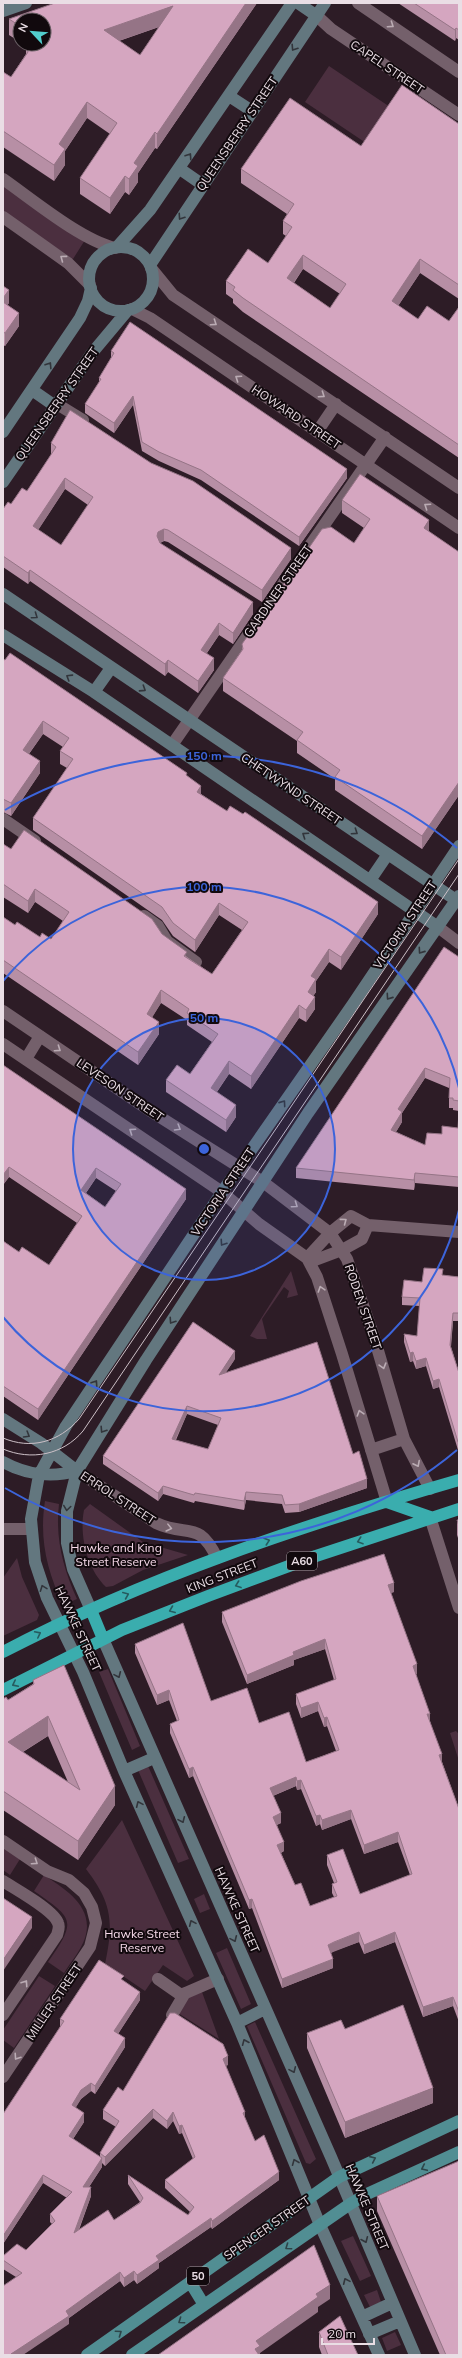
<svg xmlns="http://www.w3.org/2000/svg" width="462" height="2358" font-family="Mulish,sans-serif">
<style>
.green{fill:#4b2f3f}
.lines{fill:none;stroke-linecap:round;stroke-linejoin:round}
.street{stroke:#74606b;stroke-width:12}
.secondary{stroke:#63777f;stroke-width:12}
.primary{stroke:#518e93;stroke-width:12}
.highway{stroke:#3aadae;stroke-width:12}
.tram{stroke:#ccc0c7;stroke-width:1}
.wall{fill:#b78fa5;fill-rule:evenodd}
.shaded-wall{fill:#957486}
.building{fill:#d5a6c0;stroke:#957486;fill-rule:evenodd}
.oneway{stroke:#bbacb4}
.oneway2{stroke:#32353b}
.oneway3{stroke:#265b5e}
.oneway4{stroke:#2e4549}
.ring{fill:none;stroke:#3c64da;stroke-width:2}
.labels{text-anchor:middle;stroke-width:4;stroke-linejoin:round;paint-order:stroke}
.shield{fill:#11090d;stroke:#a99ea4;stroke-width:1}
.shield-label{font-size:11px;font-weight:bold;fill:#eadee5}
.street-label{font-size:12px;fill:#eadee5;stroke:#11090d}
.park-label{font-size:12px;fill:#f7daea;stroke:#11090d}
.centre{fill:#3c64da;stroke:#11090d;stroke-width:2}
.ring-label{font-size:12px;text-anchor:middle;font-weight:bold;fill:#3c64da;stroke:#11090d;stroke-width:4;stroke-linejoin:round;paint-order:stroke}
</style>
<rect width="100%" height="100%" fill="#2d1c26"/>
<path class="green" d="M 329,66 L 390,107 L 366,143 L 305,102 Z
M 3,185 L 85,240 L 73,259 L 3,212 Z
M 291,1271 L 298,1295 L 287,1298 L 289,1291 L 284,1287 L 262,1319 L 267,1339 L 257,1339 L 250,1336 Z
M 45,1501 L 59,1504 C 55,1538 63,1568 77,1599 L 63,1605 C 47,1571 39,1539 45,1501 Z
M 90,1504 L 143,1542 L 188,1555 L 143,1570 L 113,1586 L 106,1587 C 87,1569 79,1535 84,1510 Z
M 17,1558 L 22,1577 L 39,1615 L 37,1620 L 3,1636 L 3,1578 Z
M 108,1669 L 140,1746 L 132,1750 L 99,1672 Z
M 456,1731 L 459,1734 L 459,1761 L 450,1733 Z
M 148,1766 L 189,1859 L 178,1863 L 138,1770 Z
M 122,1820 L 194,1976 L 187,1981 L 163,1965 L 145,1991 L 105,1964 C 114,1922 112,1903 86,1869 Z
M 3,1847 L 20,1859 L 10,1875 L 3,1870 Z
M 44,1875 C 65,1889 95,1907 85,1938 C 81,1950 71,1962 64,1973 L 48,1962 C 77,1920 74,1919 34,1891 Z
M 204,1894 L 210,1909 L 200,1913 L 194,1899 Z
M 227,1948 L 251,2004 L 241,2009 L 216,1953 Z
M 39,1976 L 55,1986 L 14,2048 L 3,2040 L 3,2030 Z
M 202,1992 L 219,2039 L 178,2013 L 187,1998 Z
M 255,2022 L 316,2159 L 310,2164 L 306,2163 L 247,2026 Z
M 353,2236 L 371,2276 L 360,2281 L 341,2241 Z
M 377,2290 L 381,2302 L 370,2307 L 364,2295 Z
M 395,2332 L 401,2345 L 387,2351 L 382,2338 Z"/>
<g class="lines">
<path class="street" d="M 358,3 L 459,72
M 317,16 L 331,29 L 459,115
M 3,179 C 33,200 81,240 115,248
M 3,217 L 68,263 L 90,285
M 151,268 L 173,295 L 182,301 L 459,488
M 132,309 L 150,318 L 459,528
M 57,404 L 83,420
M 317,432 L 336,404
M 172,745 L 385,437
M 3,819 L 35,841
M 144,916 L 158,926 L 167,941 L 196,962
M 438,927 L 459,943
M 3,1011 L 152,1112 L 263,1182 L 330,1233 L 347,1259 L 374,1337 L 404,1439 L 430,1489
M 3,1044 L 222,1192 L 259,1224 L 307,1258 L 317,1277 L 342,1354 L 387,1502
M 26,1059 L 40,1036
M 307,1258 L 330,1233 L 351,1216 L 368,1225 L 459,1232
M 310,1262 L 342,1250 L 362,1239 L 368,1225
M 371,1450 L 404,1439
M 77,1471 L 156,1523 C 188,1538 198,1519 217,1558
M 430,1517 L 459,1608
M 3,1529 L 31,1529
M 3,1841 L 47,1871 L 69,1880 L 84,1893 L 92,1907 L 96,1923 L 90,1947 L 3,2077
M 3,1881 C 15,1889 54,1910 58,1923 C 60,1927 58,1931 57,1935 L 3,2015
M 158,1979 L 181,1995 L 218,1979
M 172,2015 L 185,1993"/>
<path class="secondary" d="M 298,3 L 317,16
M 3,11 L 26,3
M 229,96 L 252,111
M 180,169 L 203,185
M 117,247 L 150,210 L 292,3
M89 279a32 32 0 1 1 64 0a32 32 0 1 1-64 0Z
M 150,265 L 325,3
M 32,390 L 55,406
M 3,432 L 80,318 L 88,301 L 91,288
M 3,482 L 92,353 L 128,310
M 3,594 L 456,900
M 3,635 L 94,692 L 438,927
M 94,692 L 111,668
M 371,879 L 388,854
M 3,1419 L 41,1443 L 77,1471
M 3,1462 C 27,1475 50,1478 77,1471
M 91,1610 L 73,1569 L 67,1543 L 67,1511 L 77,1471 L 146,1360 L 308,1113 L 459,896
M 103,1639 L 331,2157 L 415,2355
M 124,1771 L 154,1758
M 237,2023 L 265,2009
M 362,2317 L 392,2303
M 369,2334 L 400,2321
M 379,2355 L 320,2225 L 237,2023 L 124,1771 L 83,1672 L 47,1598 L 35,1562 L 31,1519 L 39,1475 L 66,1426 L 222,1192 L 353,1004 L 459,846"/>
<path class="primary" d="M 190,2282 L 204,2305
M 87,2355 L 339,2177 L 459,2121
M 132,2355 L 350,2204 L 367,2194 L 459,2152"/>
<path class="highway" d="M 387,1502 L 430,1517
M 91,1610 L 103,1639
M 3,1652 C 147,1577 303,1525 459,1480
M 3,1690 L 122,1630 L 208,1596 L 316,1556 L 459,1509"/>
<path class="tram" d="M 3,1438 C 31,1450 59,1442 79,1419 L 459,859
M 3,1449 C 31,1461 63,1455 83,1431 L 459,874"/>
</g>
<path class="wall" d="M 257,3 L 157,149 L 155,148 L 138,173 L 138,182 L 129,195 L 125,192 L 110,214 L 80,194 L 80,178 L 110,134 L 87,118 L 65,151 L 65,165 L 54,181 L 3,147 L 3,72 L 11,77 L 26,54 L 26,46 L 23,44 L 44,44 L 20,20 L 20,42 L 9,35 L 9,19 ZM 159,27 L 140,55 L 119,41 Z
M 398,3 L 459,3 L 459,40 L 456,38 L 455,41 Z
M 459,124 L 459,299 L 420,273 L 398,306 L 418,319 L 449,321 L 459,307 L 459,458 L 243,312 L 233,303 L 233,299 L 226,294 L 226,281 L 268,263 L 286,236 L 283,234 L 283,221 L 287,214 L 241,183 L 241,169 L 361,146 ZM 303,269 L 340,294 L 330,308 L 294,283 Z
M 3,286 L 9,303 L 7,305 L 19,326 L 5,346 L 3,345 Z
M 111,351 L 347,478 L 299,546 L 201,480 L 159,461 L 142,451 L 133,405 L 114,433 L 85,413 L 85,404 L 99,383 L 99,378 L 111,358 Z
M 51,443 L 291,559 L 262,602 L 168,542 L 164,541 L 160,543 L 253,614 L 233,644 L 219,635 L 207,653 L 214,670 L 198,693 L 168,672 L 165,676 L 30,581 L 28,584 L 3,567 L 3,509 L 11,504 L 27,491 L 51,455 ZM 65,489 L 88,505 L 61,545 L 38,530 Z
M 342,500 L 429,532 L 459,552 L 459,795 L 422,849 L 335,790 L 335,779 L 297,753 L 297,741 L 223,691 L 223,678 L 242,650 L 242,644 L 354,543 L 364,528 L 342,513 Z
M 3,659 L 187,776 L 201,794 L 378,914 L 341,970 L 329,962 L 316,981 L 316,992 L 313,996 L 315,1009 L 306,1022 L 299,1018 L 251,1089 L 229,1074 L 217,1092 L 236,1117 L 226,1132 L 166,1092 L 166,1080 L 190,1074 L 212,1042 L 187,1025 L 187,1020 L 161,1003 L 152,1017 L 159,1034 L 138,1065 L 3,973 L 3,917 L 15,925 L 40,937 L 51,939 L 63,921 L 35,902 L 28,913 L 3,897 L 3,844 L 11,849 L 162,934 L 187,957 L 212,974 L 242,930 L 219,915 L 195,952 L 173,936 L 162,920 L 33,830 L 33,818 L 67,768 L 60,764 L 60,751 L 63,747 L 43,734 L 29,754 L 40,773 L 11,816 L 3,812 Z
M 459,957 L 459,1187 L 415,1183 L 414,1190 L 296,1178 L 296,1168 ZM 425,1078 L 449,1088 L 449,1108 L 453,1108 L 453,1110 L 459,1111 L 458,1128 L 442,1134 L 425,1145 L 396,1132 L 402,1122 L 402,1113 Z
M 3,1065 L 186,1199 L 38,1420 L 3,1396 L 3,1241 L 19,1252 L 49,1265 L 77,1223 L 9,1177 L 3,1185 ZM 96,1178 L 116,1191 L 105,1207 L 86,1193 Z
M 443,1275 L 459,1277 L 459,1321 L 453,1321 L 451,1347 L 459,1373 L 458,1450 L 439,1387 L 433,1389 L 426,1366 L 416,1369 L 413,1361 L 410,1362 L 404,1342 L 404,1334 L 417,1336 L 420,1306 L 402,1305 L 402,1297 L 422,1282 Z
M 235,1359 L 226,1372 L 353,1454 L 367,1488 L 299,1512 L 285,1513 L 282,1504 L 246,1500 L 244,1510 L 195,1501 L 194,1503 L 163,1494 L 158,1501 L 103,1464 L 103,1456 ZM 187,1414 L 218,1425 L 208,1449 L 176,1440 Z
M 457,1520 L 459,1520 L 459,1541 L 457,1535 Z
M 394,1592 L 391,1593 L 417,1674 L 416,1674 L 442,1762 L 459,1809 L 459,2022 L 453,2006 L 423,2017 L 395,1942 L 364,1954 L 359,1942 L 334,1951 L 331,1953 L 333,1968 L 282,1988 L 252,1908 L 249,1909 L 193,1776 L 189,1778 L 170,1733 L 170,1724 L 177,1721 L 169,1700 L 157,1705 L 135,1653 L 135,1644 L 211,1701 L 259,1723 L 306,1762 L 336,1751 L 327,1726 L 324,1727 L 318,1711 L 301,1718 L 296,1704 L 296,1694 L 334,1680 L 325,1649 L 294,1660 L 294,1665 L 247,1684 L 222,1622 L 222,1612 ZM 296,1786 L 297,1790 L 301,1789 L 316,1826 L 320,1824 L 322,1830 L 351,1819 L 364,1854 L 398,1842 L 410,1875 L 360,1894 L 327,1855 L 327,1865 L 334,1883 L 332,1884 L 332,1893 L 334,1897 L 310,1906 L 295,1885 L 281,1853 L 284,1851 L 277,1825 L 281,1823 L 273,1796 Z
M 33,1680 L 115,1805 L 78,1860 L 3,1810 L 3,1699 L 8,1700 L 33,1684 ZM 48,1736 L 68,1782 L 23,1752 Z
M 124,1981 L 140,2000 L 118,2034 L 125,2047 L 95,2094 L 91,2091 L 81,2099 L 75,2108 L 84,2122 L 73,2139 L 100,2157 L 100,2153 L 116,2127 L 103,2119 L 103,2110 L 123,2091 L 228,2065 L 226,2066 L 245,2119 L 255,2141 L 279,2180 L 212,2229 L 211,2227 L 159,2263 L 159,2268 L 137,2284 L 134,2280 L 124,2287 L 120,2281 L 69,2318 L 69,2324 L 16,2277 L 3,2269 L 3,2256 L 26,2250 L 52,2224 L 50,2222 L 50,2214 L 67,2198 L 43,2183 L 3,2244 L 60,2027 L 60,2019 ZM 153,2118 L 167,2129 L 173,2121 L 179,2134 L 182,2133 L 193,2159 L 165,2180 L 165,2188 L 190,2212 L 188,2215 L 128,2175 L 128,2184 L 140,2202 L 114,2220 L 79,2230 L 91,2196 L 89,2187 L 102,2167 L 102,2163 L 105,2166 Z
M 345,2029 L 433,2103 L 345,2138 L 307,2048 L 307,2033 Z
M 377,2196 L 459,2355 L 440,2355 L 377,2211 Z
M 319,2332 L 358,2355 L 322,2355 L 319,2347 Z"/>
<path class="shaded-wall" d="M 246,3 L 257,3 L 157,149 L 157,134 Z
M 173,6 L 173,22 L 104,46 L 104,30 Z
M 456,28 L 456,38 L 455,41 L 455,30 Z
M 87,102 L 87,118 L 65,151 L 65,165 L 54,181 L 54,165 L 59,144 Z
M 155,132 L 155,148 L 138,173 L 138,182 L 129,195 L 129,179 L 134,163 Z
M 125,176 L 125,192 L 110,214 L 110,198 Z
M 303,255 L 303,269 L 287,292 L 287,278 Z
M 420,259 L 420,273 L 392,315 L 392,301 Z
M 9,290 L 9,303 L 3,311 L 3,298 Z
M 19,313 L 19,326 L 5,346 L 5,333 Z
M 133,396 L 133,405 L 114,433 L 114,423 Z
M 347,469 L 347,478 L 299,546 L 299,537 Z
M 65,478 L 65,489 L 33,538 L 33,526 Z
M 429,520 L 429,533 L 424,528 Z
M 164,529 L 164,541 L 158,544 L 157,536 L 158,532 Z
M 291,548 L 291,559 L 262,602 L 262,590 Z
M 30,570 L 30,581 L 28,584 L 28,573 Z
M 253,602 L 253,614 L 233,644 L 233,633 Z
M 219,623 L 219,635 L 201,661 L 201,650 Z
M 214,658 L 214,670 L 198,693 L 198,681 Z
M 168,660 L 168,672 L 165,676 L 165,664 Z
M 43,721 L 43,734 L 23,762 L 23,750 Z
M 40,761 L 40,773 L 11,816 L 11,803 Z
M 459,782 L 459,795 L 422,849 L 422,836 Z
M 201,786 L 201,798 L 197,792 Z
M 35,889 L 35,902 L 28,913 L 28,901 Z
M 378,902 L 378,914 L 341,970 L 341,957 Z
M 219,903 L 219,915 L 195,952 L 195,940 Z
M 329,949 L 329,962 L 316,981 L 316,992 L 308,1004 L 308,992 L 311,976 Z
M 161,990 L 161,1003 L 147,1026 L 147,1014 Z
M 315,997 L 315,1009 L 306,1022 L 306,1010 Z
M 299,1005 L 299,1018 L 251,1089 L 251,1076 Z
M 159,1022 L 159,1034 L 138,1065 L 138,1052 Z
M 229,1061 L 229,1074 L 211,1100 L 211,1088 Z
M 425,1068 L 425,1078 L 402,1113 L 402,1122 L 391,1140 L 391,1130 L 398,1109 Z
M 236,1105 L 236,1117 L 226,1132 L 226,1120 Z
M 9,1167 L 9,1177 L 3,1185 L 3,1175 Z
M 96,1168 L 96,1178 L 81,1200 L 81,1190 Z
M 415,1173 L 415,1183 L 414,1190 L 414,1180 Z
M 186,1189 L 186,1199 L 38,1420 L 38,1409 Z
M 453,1313 L 453,1321 L 450,1354 L 450,1345 Z
M 235,1351 L 235,1359 L 219,1383 L 219,1375 Z
M 413,1352 L 413,1361 L 410,1362 L 410,1353 Z
M 426,1358 L 426,1366 L 416,1369 L 416,1361 Z
M 439,1379 L 439,1387 L 433,1389 L 433,1381 Z
M 187,1406 L 187,1414 L 172,1447 L 172,1439 Z
M 459,1441 L 459,1449 L 458,1450 L 458,1442 Z
M 367,1479 L 367,1488 L 299,1512 L 299,1504 Z
M 163,1486 L 163,1494 L 158,1501 L 158,1493 Z
M 246,1492 L 246,1500 L 244,1510 L 244,1501 Z
M 394,1583 L 394,1592 L 388,1594 L 388,1585 Z
M 325,1639 L 325,1649 L 294,1660 L 294,1665 L 247,1684 L 247,1675 L 293,1652 Z
M 417,1664 L 417,1674 L 413,1675 L 413,1666 Z
M 169,1690 L 169,1700 L 157,1705 L 157,1695 Z
M 318,1702 L 318,1711 L 301,1718 L 301,1708 Z
M 427,1714 L 430,1714 L 430,1723 Z
M 48,1716 L 48,1736 L 8,1761 L 8,1742 Z
M 327,1717 L 327,1726 L 324,1727 L 324,1718 Z
M 442,1754 L 442,1763 L 439,1755 Z
M 193,1767 L 193,1776 L 189,1778 L 189,1769 Z
M 296,1777 L 296,1786 L 270,1797 L 270,1788 Z
M 301,1780 L 301,1789 L 297,1790 L 297,1781 Z
M 115,1786 L 115,1805 L 78,1860 L 78,1841 Z
M 351,1810 L 351,1819 L 322,1830 L 322,1820 Z
M 281,1813 L 281,1823 L 273,1826 L 273,1817 Z
M 320,1815 L 320,1824 L 316,1826 L 316,1816 Z
M 398,1832 L 398,1842 L 364,1854 L 364,1845 Z
M 284,1842 L 284,1851 L 277,1854 L 277,1845 Z
M 252,1899 L 252,1908 L 249,1909 L 249,1900 Z
M 32,1917 L 32,1928 L 3,1971 L 3,1960 Z
M 359,1932 L 359,1942 L 328,1954 L 328,1945 Z
M 395,1932 L 395,1942 L 364,1954 L 364,1945 Z
M 333,1959 L 333,1968 L 282,1988 L 282,1979 Z
M 140,1992 L 140,2000 L 114,2040 L 114,2031 Z
M 453,1997 L 453,2006 L 423,2017 L 423,2007 Z
M 125,2038 L 125,2047 L 95,2094 L 95,2086 Z
M 228,2056 L 228,2065 L 223,2067 L 223,2059 Z
M 91,2083 L 91,2091 L 81,2099 L 72,2114 L 72,2105 L 81,2090 Z
M 433,2088 L 433,2103 L 345,2138 L 345,2122 Z
M 153,2109 L 153,2118 L 105,2166 L 105,2157 Z
M 173,2112 L 173,2121 L 167,2129 L 167,2121 Z
M 245,2112 L 245,2121 L 243,2113 Z
M 84,2113 L 84,2122 L 69,2145 L 69,2136 Z
M 182,2125 L 182,2133 L 179,2134 L 179,2126 Z
M 102,2158 L 102,2167 L 83,2196 L 83,2187 Z
M 279,2172 L 279,2180 L 212,2229 L 212,2221 Z
M 43,2175 L 43,2183 L 3,2244 L 3,2236 Z
M 91,2187 L 91,2196 L 74,2242 L 74,2233 Z
M 211,2218 L 211,2227 L 159,2263 L 159,2268 L 137,2284 L 137,2275 L 156,2256 Z
M 134,2271 L 134,2280 L 124,2287 L 124,2278 Z
M 120,2272 L 120,2281 L 69,2318 L 69,2324 L 23,2355 L 11,2355 L 11,2354 L 66,2311 Z
M 330,2285 L 330,2299 L 318,2307 L 318,2312 L 260,2353 L 260,2355 L 255,2355 L 256,2341 L 316,2294 Z"/>
<path class="building" d="M 55,3 L 246,3 L 157,134 L 155,132 L 134,163 L 138,166 L 129,179 L 125,176 L 110,198 L 80,178 L 117,123 L 87,102 L 59,144 L 65,149 L 54,165 L 3,131 L 3,72 L 11,77 L 28,52 L 27,44 L 44,44 L 44,20 L 20,20 L 20,26 L 9,19 ZM 173,6 L 140,55 L 104,30 Z
M 414,3 L 459,3 L 459,30 L 456,28 L 455,30 Z
M 402,85 L 459,124 L 459,285 L 420,259 L 392,301 L 418,319 L 427,306 L 449,321 L 459,307 L 459,445 L 243,298 L 233,290 L 235,287 L 226,281 L 248,249 L 268,263 L 292,227 L 283,221 L 294,204 L 241,169 L 290,98 L 361,146 ZM 303,255 L 346,284 L 330,308 L 287,278 Z
M 3,286 L 9,290 L 3,298 Z
M 3,302 L 19,313 L 5,333 L 3,332 Z
M 130,322 L 347,469 L 299,537 L 201,470 L 159,452 L 142,442 L 133,396 L 114,423 L 85,404 L 101,379 L 99,378 L 114,353 L 111,351 Z
M 70,410 L 151,463 L 193,481 L 291,548 L 262,590 L 168,530 L 164,529 L 158,532 L 157,536 L 160,543 L 253,602 L 233,633 L 219,623 L 201,650 L 214,658 L 198,681 L 168,660 L 165,664 L 30,570 L 28,573 L 3,556 L 3,509 L 8,502 L 11,504 L 22,488 L 27,491 L 37,476 L 56,447 L 51,443 ZM 65,478 L 93,497 L 61,545 L 33,526 Z
M 360,474 L 429,520 L 424,528 L 459,552 L 459,782 L 422,836 L 335,777 L 340,770 L 297,740 L 303,732 L 223,678 L 243,649 L 242,644 L 322,529 L 331,527 L 354,543 L 370,519 L 342,500 Z
M 10,653 L 187,773 L 186,775 L 201,786 L 197,792 L 227,811 L 230,806 L 243,814 L 245,812 L 378,902 L 341,957 L 329,949 L 311,976 L 316,979 L 308,992 L 315,997 L 306,1010 L 299,1005 L 251,1076 L 229,1061 L 211,1088 L 236,1105 L 226,1120 L 166,1080 L 177,1065 L 190,1074 L 218,1034 L 187,1013 L 189,1009 L 161,990 L 147,1014 L 159,1022 L 138,1052 L 3,960 L 3,917 L 15,925 L 17,922 L 40,937 L 42,933 L 51,939 L 69,912 L 35,889 L 28,901 L 3,884 L 3,844 L 11,849 L 24,830 L 152,919 L 162,934 L 187,952 L 184,956 L 212,974 L 248,922 L 219,903 L 195,940 L 173,923 L 162,907 L 33,818 L 73,759 L 60,751 L 69,738 L 43,721 L 23,750 L 40,761 L 11,803 L 3,799 L 3,659 L 5,660 Z
M 444,947 L 459,957 L 459,1101 L 453,1100 L 453,1098 L 449,1098 L 450,1078 L 425,1068 L 398,1109 L 402,1112 L 391,1130 L 425,1145 L 427,1133 L 442,1134 L 442,1126 L 458,1128 L 459,1111 L 459,1177 L 415,1173 L 414,1180 L 296,1168 Z
M 3,1065 L 186,1189 L 38,1409 L 3,1386 L 3,1241 L 19,1252 L 22,1247 L 49,1265 L 82,1216 L 9,1167 L 3,1175 ZM 96,1168 L 121,1184 L 105,1207 L 81,1190 Z
M 424,1268 L 443,1269 L 442,1275 L 459,1277 L 459,1313 L 453,1313 L 450,1345 L 459,1373 L 459,1441 L 458,1442 L 439,1379 L 433,1381 L 426,1358 L 416,1361 L 413,1352 L 410,1353 L 404,1334 L 417,1336 L 420,1298 L 402,1297 L 404,1280 L 422,1282 Z
M 193,1322 L 235,1351 L 219,1375 L 317,1342 L 353,1454 L 359,1451 L 367,1479 L 299,1504 L 285,1505 L 282,1495 L 246,1492 L 244,1501 L 195,1493 L 194,1495 L 163,1486 L 158,1493 L 103,1456 ZM 187,1406 L 221,1418 L 208,1449 L 172,1439 Z
M 457,1520 L 459,1520 L 459,1526 Z
M 384,1554 L 394,1583 L 388,1585 L 417,1664 L 413,1666 L 430,1714 L 427,1714 L 442,1754 L 439,1755 L 459,1809 L 459,2012 L 453,1997 L 423,2007 L 395,1932 L 364,1945 L 359,1932 L 334,1942 L 328,1945 L 333,1959 L 282,1979 L 252,1899 L 249,1900 L 193,1767 L 189,1769 L 170,1724 L 179,1720 L 169,1690 L 157,1695 L 135,1644 L 183,1623 L 211,1701 L 247,1688 L 259,1723 L 289,1712 L 306,1762 L 323,1756 L 339,1750 L 327,1717 L 324,1718 L 318,1702 L 301,1708 L 296,1694 L 336,1679 L 325,1639 L 293,1652 L 294,1655 L 247,1675 L 222,1612 L 301,1581 ZM 296,1777 L 297,1781 L 301,1780 L 316,1816 L 320,1815 L 322,1820 L 351,1810 L 364,1845 L 398,1832 L 412,1874 L 360,1894 L 343,1849 L 327,1855 L 337,1882 L 332,1884 L 337,1896 L 310,1906 L 301,1883 L 295,1885 L 277,1845 L 284,1842 L 273,1817 L 281,1813 L 270,1788 Z
M 64,1665 L 115,1786 L 78,1841 L 3,1791 L 3,1699 L 6,1697 L 8,1700 L 34,1684 L 33,1680 ZM 48,1716 L 80,1790 L 8,1742 Z
M 3,1898 L 32,1917 L 3,1960 Z
M 99,1960 L 124,1976 L 121,1979 L 140,1992 L 114,2031 L 125,2038 L 95,2086 L 91,2083 L 81,2090 L 72,2105 L 84,2113 L 69,2136 L 102,2158 L 83,2187 L 91,2187 L 74,2233 L 108,2210 L 114,2220 L 140,2203 L 143,2198 L 128,2175 L 188,2215 L 194,2207 L 165,2180 L 195,2157 L 182,2125 L 179,2126 L 173,2112 L 167,2121 L 153,2109 L 105,2157 L 100,2153 L 119,2121 L 103,2110 L 118,2087 L 123,2091 L 170,2013 L 175,2013 L 223,2044 L 228,2056 L 223,2059 L 245,2112 L 243,2113 L 255,2141 L 264,2135 L 279,2172 L 212,2221 L 211,2218 L 156,2256 L 159,2260 L 137,2275 L 134,2271 L 124,2278 L 120,2272 L 66,2311 L 69,2316 L 11,2354 L 12,2355 L 3,2355 L 3,2286 L 22,2273 L 3,2260 L 3,2256 L 17,2244 L 26,2250 L 55,2221 L 50,2214 L 72,2192 L 43,2175 L 3,2236 L 3,2114 L 64,2021 L 60,2019 Z
M 403,2005 L 433,2088 L 345,2122 L 307,2033 L 341,2020 L 345,2029 Z
M 459,2161 L 459,2355 L 446,2355 L 377,2196 Z
M 314,2245 L 330,2285 L 316,2294 L 318,2297 L 256,2341 L 260,2346 L 255,2349 L 259,2355 L 158,2355 Z
M 340,2316 L 358,2355 L 328,2355 L 319,2332 Z"/>
<defs><path id="oneway-chevron" d="M-2-3.5L2.5 0L-2 3.5" fill="none" stroke-width="1.6" stroke-linecap="round" stroke-linejoin="round"/></defs>
<g class="oneway">
<use href="#oneway-chevron" transform="translate(391 25) rotate(34)"/>
<use href="#oneway-chevron" transform="translate(63 258) rotate(-143)"/>
<use href="#oneway-chevron" transform="translate(214 323) rotate(34)"/>
<use href="#oneway-chevron" transform="translate(238 378) rotate(-146)"/>
<use href="#oneway-chevron" transform="translate(322 395) rotate(34)"/>
<use href="#oneway-chevron" transform="translate(427 506) rotate(-146)"/>
<use href="#oneway-chevron" transform="translate(58 1049) rotate(34)"/>
<use href="#oneway-chevron" transform="translate(178 1128) rotate(31)"/>
<use href="#oneway-chevron" transform="translate(132 1131) rotate(-146)"/>
<use href="#oneway-chevron" transform="translate(295 1205) rotate(35)"/>
<use href="#oneway-chevron" transform="translate(344 1221) rotate(-37)"/>
<use href="#oneway-chevron" transform="translate(321 1289) rotate(-108)"/>
<use href="#oneway-chevron" transform="translate(383 1366) rotate(74)"/>
<use href="#oneway-chevron" transform="translate(360 1413) rotate(-107)"/>
<use href="#oneway-chevron" transform="translate(417 1464) rotate(63)"/>
<use href="#oneway-chevron" transform="translate(169 1528) rotate(14)"/>
<use href="#oneway-chevron" transform="translate(35 1862) rotate(34)"/>
<use href="#oneway-chevron" transform="translate(25 1983) rotate(-56)"/>
<use href="#oneway-chevron" transform="translate(17 2057) rotate(124)"/>
</g>
<g class="oneway2">
<use href="#oneway-chevron" transform="translate(294 48) rotate(123)"/>
<use href="#oneway-chevron" transform="translate(189 156) rotate(-56)"/>
<use href="#oneway-chevron" transform="translate(181 217) rotate(124)"/>
<use href="#oneway-chevron" transform="translate(49 365) rotate(-57)"/>
<use href="#oneway-chevron" transform="translate(35 616) rotate(35)"/>
<use href="#oneway-chevron" transform="translate(69 677) rotate(-148)"/>
<use href="#oneway-chevron" transform="translate(143 689) rotate(33)"/>
<use href="#oneway-chevron" transform="translate(355 832) rotate(34)"/>
<use href="#oneway-chevron" transform="translate(305 835) rotate(-146)"/>
<use href="#oneway-chevron" transform="translate(421 951) rotate(125)"/>
<use href="#oneway-chevron" transform="translate(389 997) rotate(125)"/>
<use href="#oneway-chevron" transform="translate(283 1103) rotate(-55)"/>
<use href="#oneway-chevron" transform="translate(223 1243) rotate(124)"/>
<use href="#oneway-chevron" transform="translate(172 1321) rotate(124)"/>
<use href="#oneway-chevron" transform="translate(95 1383) rotate(-56)"/>
<use href="#oneway-chevron" transform="translate(103 1430) rotate(123)"/>
<use href="#oneway-chevron" transform="translate(27 1435) rotate(31)"/>
<use href="#oneway-chevron" transform="translate(67 1508) rotate(98)"/>
<use href="#oneway-chevron" transform="translate(43 1588) rotate(-111)"/>
<use href="#oneway-chevron" transform="translate(118 1675) rotate(66)"/>
<use href="#oneway-chevron" transform="translate(139 1804) rotate(-114)"/>
<use href="#oneway-chevron" transform="translate(182 1820) rotate(66)"/>
<use href="#oneway-chevron" transform="translate(192 1923) rotate(-114)"/>
<use href="#oneway-chevron" transform="translate(234 1939) rotate(66)"/>
<use href="#oneway-chevron" transform="translate(245 2042) rotate(-113)"/>
<use href="#oneway-chevron" transform="translate(293 2070) rotate(66)"/>
<use href="#oneway-chevron" transform="translate(295 2162) rotate(-112)"/>
<use href="#oneway-chevron" transform="translate(365 2240) rotate(67)"/>
<use href="#oneway-chevron" transform="translate(346 2281) rotate(-114)"/>
</g>
<g class="oneway3">
<use href="#oneway-chevron" transform="translate(267 1541) rotate(-19)"/>
<use href="#oneway-chevron" transform="translate(360 1541) rotate(161)"/>
<use href="#oneway-chevron" transform="translate(238 1585) rotate(160)"/>
<use href="#oneway-chevron" transform="translate(126 1595) rotate(-23)"/>
<use href="#oneway-chevron" transform="translate(172 1610) rotate(158)"/>
<use href="#oneway-chevron" transform="translate(38 1634) rotate(-27)"/>
<use href="#oneway-chevron" transform="translate(15 1684) rotate(153)"/>
</g>
<g class="oneway4">
<use href="#oneway-chevron" transform="translate(373 2159) rotate(-24)"/>
<use href="#oneway-chevron" transform="translate(424 2168) rotate(155)"/>
<use href="#oneway-chevron" transform="translate(288 2247) rotate(145)"/>
<use href="#oneway-chevron" transform="translate(181 2321) rotate(145)"/>
<use href="#oneway-chevron" transform="translate(119 2333) rotate(-35)"/>
</g>
<circle cx="204" cy="1149" r="131" fill="#3c64da" fill-opacity=".12"/>
<g class="ring">
<circle cx="204" cy="1149" r="131"/>
<path d="M459 1210A262 262 0 0 1 3 1317M3 981A262 262 0 0 1 459 1088"/>
<path d="M457 1450A393 393 0 0 1 5 1488M5 810A393 393 0 0 1 457 848"/>
</g>
<g class="labels">
<g class="shield">
<rect x="287" y="1552" width="30" height="18" rx="3"/>
<rect x="187" y="2267" width="22" height="18" rx="3"/>
</g>
<g class="shield-label">
<text x="302" y="1565">A60</text>
<text x="198" y="2280">50</text>
</g>
<g class="street-label">
<text transform="translate(387 67) rotate(34)" y="4">CAPEL STREET</text>
<text transform="translate(237 134) rotate(-56)" y="4">QUEENSBERRY STREET</text>
<text transform="translate(57 404) rotate(-55)" y="4">QUEENSBERRY STREET</text>
<text transform="translate(296 417) rotate(34)" y="4">HOWARD STREET</text>
<text transform="translate(278 591) rotate(-55)" y="4">GARDINER STREET</text>
<text transform="translate(291 789) rotate(34)" y="4">CHETWYND STREET</text>
<text transform="translate(405 925) rotate(-56)" y="4">VICTORIA STREET</text>
<text transform="translate(120 1090) rotate(34)" y="4">LEVESON STREET</text>
<text transform="translate(223 1192) rotate(-56)" y="4">VICTORIA STREET</text>
<text transform="translate(363 1307) rotate(71)" y="4">RODEN STREET</text>
<text transform="translate(118 1498) rotate(33)" y="4">ERROL STREET</text>
<text transform="translate(222 1576) rotate(-21)" y="4">KING STREET</text>
<text transform="translate(78 1629) rotate(65)" y="4">HAWKE STREET</text>
<text transform="translate(237 1910) rotate(66)" y="4">HAWKE STREET</text>
<text transform="translate(54 2002) rotate(-56)" y="4">MILLER STREET</text>
<text transform="translate(367 2207) rotate(67)" y="4">HAWKE STREET</text>
<text transform="translate(267 2228) rotate(-35)" y="4">SPENCER STREET</text>
</g>
<g class="park-label">
<text x="116" y="1552">Hawke and King<tspan x="116" dy="14">Street Reserve</tspan></text>
<text x="142" y="1938">Hawke Street<tspan x="142" dy="14">Reserve</tspan></text>
</g>
</g>
<circle cx="204" cy="1149" r="6" class="centre"/>
<g class="ring-label">
<text x="204" y="760">150 m</text>
<text x="204" y="891">100 m</text>
<text x="204" y="1022">50 m</text>
</g>
<rect width="462" height="2358" fill="none" stroke="#eadee5" stroke-width="8"/>
<g transform="translate(32 32) rotate(296)"><circle r="19" fill="#11090d" stroke="#685e63"/>
<path d="M0-3L7 15L0 10L-7 15Z" fill="#52cdcd"/>
<text y="-6" font-size="11" font-weight="bold" text-anchor="middle" fill="#eadee5">N</text>
</g>
<path d="M322 2338v6h52v-6" fill="none" stroke="#eadee5" stroke-width="2"/>
<text x="328" y="2338" font-size="12" fill="#eadee5" stroke="#11090d" stroke-width="3" paint-order="stroke">20 m</text>
</svg>
